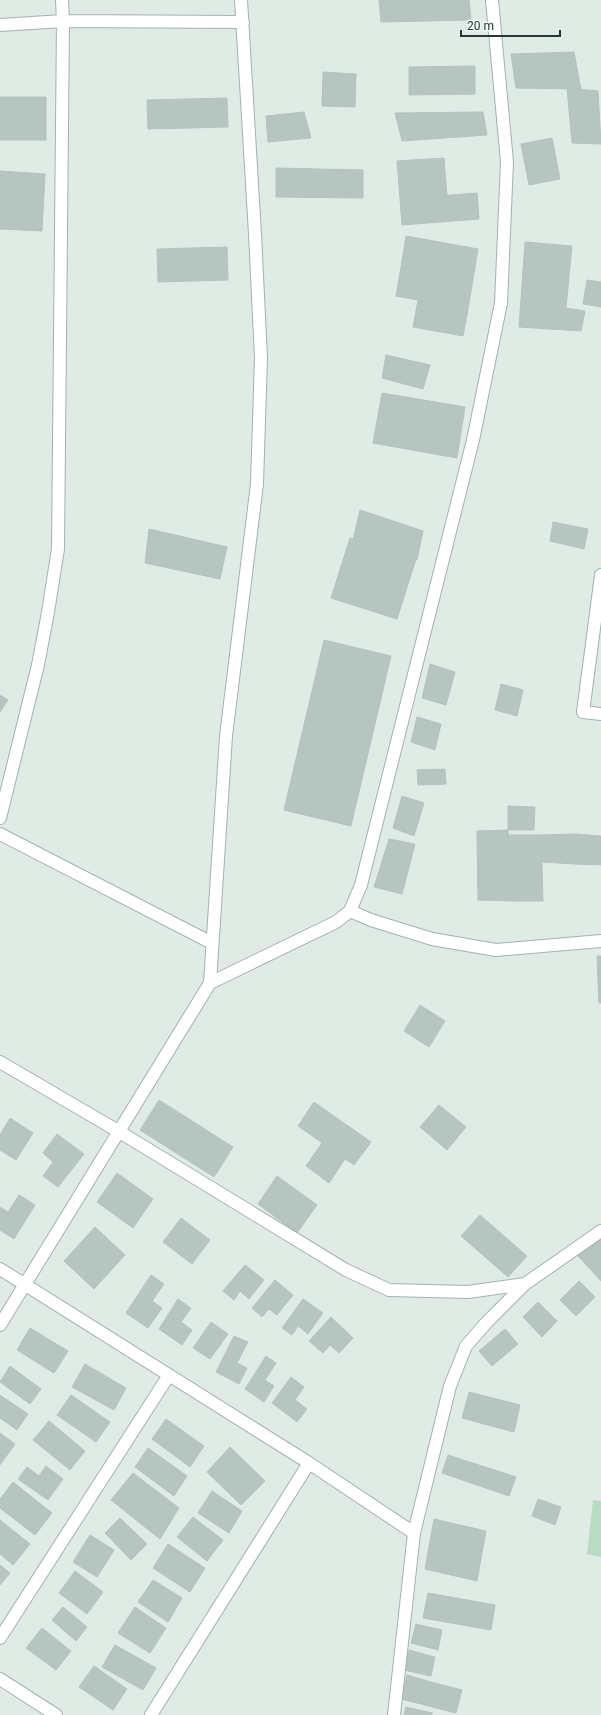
<svg xmlns="http://www.w3.org/2000/svg" width="601" height="1715" font-family="Roboto,sans-serif">
<style>
.green{fill:#badbc3}
.building{fill:#b6c5bf;stroke:#b3c4bd}
.lines{fill:none;stroke-linecap:round;stroke-linejoin:round}
.minor-casing{stroke:#a3b2ad;stroke-width:14}
.minor{stroke:#fff;stroke-width:12}
</style>
<rect width="100%" height="100%" fill="#e0ebe6"/>
<path class="green" d="M 593,1500 L 601,1501 L 601,1557 L 587,1554 Z"/>
<path class="building" d="M 379,0 L 469,0 L 471,20 L 381,22 Z
M 574,52 L 581,89 L 516,88 L 511,54 Z
M 475,66 L 475,94 L 409,95 L 409,67 Z
M 323,72 L 356,74 L 355,107 L 322,106 Z
M 567,88 L 598,91 L 601,144 L 572,143 Z
M 0,97 L 46,97 L 46,140 L 0,140 Z
M 227,98 L 228,127 L 148,129 L 147,100 Z
M 304,112 L 311,138 L 268,142 L 266,116 Z
M 483,112 L 487,135 L 402,141 L 395,113 Z
M 552,138 L 560,179 L 529,185 L 521,144 Z
M 444,158 L 447,196 L 400,199 L 397,161 Z
M 276,168 L 363,170 L 363,198 L 276,197 Z
M 0,171 L 45,174 L 42,231 L 0,229 Z
M 477,193 L 479,219 L 402,225 L 400,199 Z
M 406,236 L 478,249 L 473,279 L 401,267 Z
M 525,242 L 572,246 L 566,308 L 585,311 L 581,331 L 519,327 Z
M 227,247 L 228,280 L 158,282 L 157,249 Z
M 401,267 L 473,279 L 468,309 L 396,296 Z
M 587,280 L 601,282 L 601,307 L 583,304 Z
M 418,300 L 468,309 L 463,336 L 413,327 Z
M 386,355 L 430,365 L 423,389 L 382,378 Z
M 382,393 L 465,407 L 457,458 L 373,443 Z
M 360,510 L 423,531 L 417,560 L 353,540 Z
M 553,522 L 588,529 L 584,549 L 550,541 Z
M 149,529 L 227,547 L 220,579 L 145,563 Z
M 350,538 L 416,559 L 397,619 L 331,598 Z
M 324,640 L 391,656 L 351,826 L 284,810 Z
M 430,664 L 455,672 L 446,705 L 422,698 Z
M 501,684 L 523,690 L 517,716 L 495,710 Z
M 0,695 L 8,700 L 0,712 Z
M 417,717 L 441,724 L 435,750 L 411,742 Z
M 445,769 L 446,784 L 418,785 L 417,770 Z
M 402,796 L 424,803 L 414,836 L 393,828 Z
M 508,806 L 535,807 L 534,830 L 508,830 Z
M 508,830 L 512,901 L 478,900 L 477,831 Z
M 575,834 L 575,864 L 542,862 L 541,835 Z
M 575,834 L 601,836 L 601,865 L 575,864 Z
M 508,835 L 541,835 L 543,901 L 512,901 Z
M 389,839 L 415,844 L 402,894 L 374,887 Z
M 597,956 L 601,956 L 601,1003 L 599,1003 Z
M 420,1005 L 445,1021 L 429,1047 L 404,1031 Z
M 159,1100 L 233,1147 L 214,1177 L 140,1130 Z
M 314,1102 L 371,1142 L 354,1165 L 298,1126 Z
M 439,1105 L 466,1127 L 447,1150 L 420,1127 Z
M 10,1118 L 33,1133 L 16,1160 L 0,1150 L 0,1135 Z
M 57,1134 L 84,1154 L 58,1187 L 43,1176 L 53,1162 L 43,1153 Z
M 322,1143 L 345,1159 L 329,1183 L 306,1166 Z
M 117,1173 L 153,1199 L 133,1228 L 97,1202 Z
M 277,1176 L 317,1205 L 297,1233 L 258,1204 Z
M 19,1195 L 35,1205 L 14,1239 L 0,1230 L 0,1207 L 8,1212 Z
M 480,1215 L 527,1256 L 508,1277 L 461,1236 Z
M 181,1218 L 210,1240 L 192,1264 L 163,1242 Z
M 95,1227 L 125,1255 L 94,1289 L 64,1261 Z
M 598,1237 L 601,1240 L 601,1281 L 578,1256 Z
M 245,1265 L 264,1280 L 249,1299 L 240,1291 L 234,1300 L 223,1291 Z
M 151,1275 L 164,1284 L 152,1301 L 162,1308 L 148,1328 L 126,1313 Z
M 275,1280 L 293,1295 L 277,1315 L 269,1309 L 262,1317 L 252,1308 Z
M 579,1281 L 595,1297 L 576,1316 L 560,1300 Z
M 178,1299 L 191,1308 L 181,1322 L 192,1330 L 182,1345 L 159,1329 Z
M 303,1299 L 323,1313 L 308,1334 L 298,1326 L 292,1335 L 282,1328 Z
M 538,1302 L 557,1321 L 542,1337 L 523,1317 Z
M 331,1317 L 353,1338 L 339,1353 L 330,1345 L 323,1353 L 309,1341 Z
M 211,1322 L 228,1334 L 210,1359 L 193,1348 Z
M 30,1328 L 68,1351 L 54,1373 L 17,1350 Z
M 505,1329 L 518,1344 L 492,1366 L 479,1351 Z
M 234,1336 L 248,1342 L 237,1363 L 247,1368 L 239,1384 L 216,1372 Z
M 266,1356 L 276,1363 L 265,1380 L 274,1386 L 264,1402 L 245,1389 Z
M 85,1364 L 126,1388 L 114,1410 L 72,1387 Z
M 10,1366 L 41,1389 L 30,1404 L 0,1382 Z
M 291,1377 L 304,1387 L 295,1400 L 307,1409 L 297,1422 L 272,1403 Z
M 469,1392 L 520,1405 L 514,1432 L 462,1418 Z
M 0,1395 L 28,1414 L 17,1430 L 0,1418 Z
M 71,1395 L 110,1422 L 96,1442 L 57,1415 Z
M 166,1419 L 204,1446 L 190,1467 L 152,1439 Z
M 49,1421 L 85,1451 L 70,1470 L 33,1440 Z
M 0,1433 L 15,1444 L 0,1465 Z
M 230,1447 L 265,1481 L 241,1505 L 207,1472 Z
M 148,1448 L 187,1476 L 174,1496 L 135,1467 Z
M 448,1455 L 516,1477 L 509,1496 L 442,1473 Z
M 46,1466 L 63,1479 L 48,1500 L 18,1479 L 27,1467 L 39,1476 Z
M 133,1473 L 179,1508 L 160,1539 L 111,1500 Z
M 13,1482 L 52,1513 L 35,1535 L 0,1508 L 0,1499 Z
M 212,1491 L 242,1511 L 229,1533 L 198,1513 Z
M 538,1499 L 561,1507 L 555,1525 L 532,1516 Z
M 193,1517 L 223,1540 L 207,1561 L 177,1537 Z
M 120,1518 L 147,1544 L 131,1560 L 105,1533 Z
M 434,1519 L 486,1531 L 477,1581 L 425,1569 Z
M 0,1520 L 30,1544 L 13,1565 L 0,1554 Z
M 90,1535 L 114,1550 L 97,1577 L 73,1562 Z
M 168,1544 L 205,1568 L 190,1592 L 153,1568 Z
M 0,1565 L 10,1573 L 0,1585 Z
M 75,1571 L 103,1592 L 87,1614 L 59,1593 Z
M 153,1580 L 182,1598 L 168,1622 L 138,1602 Z
M 428,1593 L 495,1605 L 491,1630 L 423,1618 Z
M 63,1607 L 87,1627 L 76,1641 L 52,1620 Z
M 135,1607 L 166,1628 L 150,1653 L 118,1633 Z
M 416,1624 L 442,1630 L 438,1650 L 411,1643 Z
M 42,1628 L 71,1651 L 56,1670 L 26,1648 Z
M 115,1645 L 156,1668 L 143,1690 L 102,1667 Z
M 409,1650 L 435,1657 L 431,1676 L 404,1670 Z
M 94,1666 L 127,1689 L 113,1710 L 79,1687 Z
M 407,1675 L 431,1682 L 425,1705 L 401,1699 Z
M 431,1682 L 462,1690 L 456,1713 L 425,1705 Z
M 406,1707 L 432,1713 L 432,1715 L 404,1715 Z"/>
<g class="lines">
<g class="minor-casing">
<path id="minor" d="M 0,25 L 63,21 L 243,22
M 601,575 L 583,712 L 601,714
M 0,818 L 38,665 L 48,612 L 58,549 L 63,21 L 62,0
M 0,834 L 212,943
M 350,911 L 371,920 L 432,939 L 496,950 L 601,941
M 210,983 L 226,736 L 257,484 L 261,358 L 255,234 L 241,0
M 0,1062 L 118,1131 L 346,1270 L 389,1290 L 468,1292 L 525,1284
M 0,1269 L 309,1463 L 414,1533
M 0,1325 L 210,983 L 336,922 L 350,911 L 361,885 L 473,440 L 501,303 L 507,162 L 492,0
M 0,1638 L 169,1375
M 0,1679 L 56,1715
M 151,1715 L 309,1463
M 394,1715 L 414,1533 L 450,1386 L 466,1346 L 487,1322 L 525,1284 L 601,1231"/>
</g>
<use href="#minor" class="minor"/>
</g>
<path d="M461 30v6h99v-6" fill="none" stroke="#223a34" stroke-width="2"/>
<text x="467" y="30" font-size="12" fill="#223a34" stroke="#f1f7f4" stroke-width="3" paint-order="stroke">20 m</text>
</svg>
